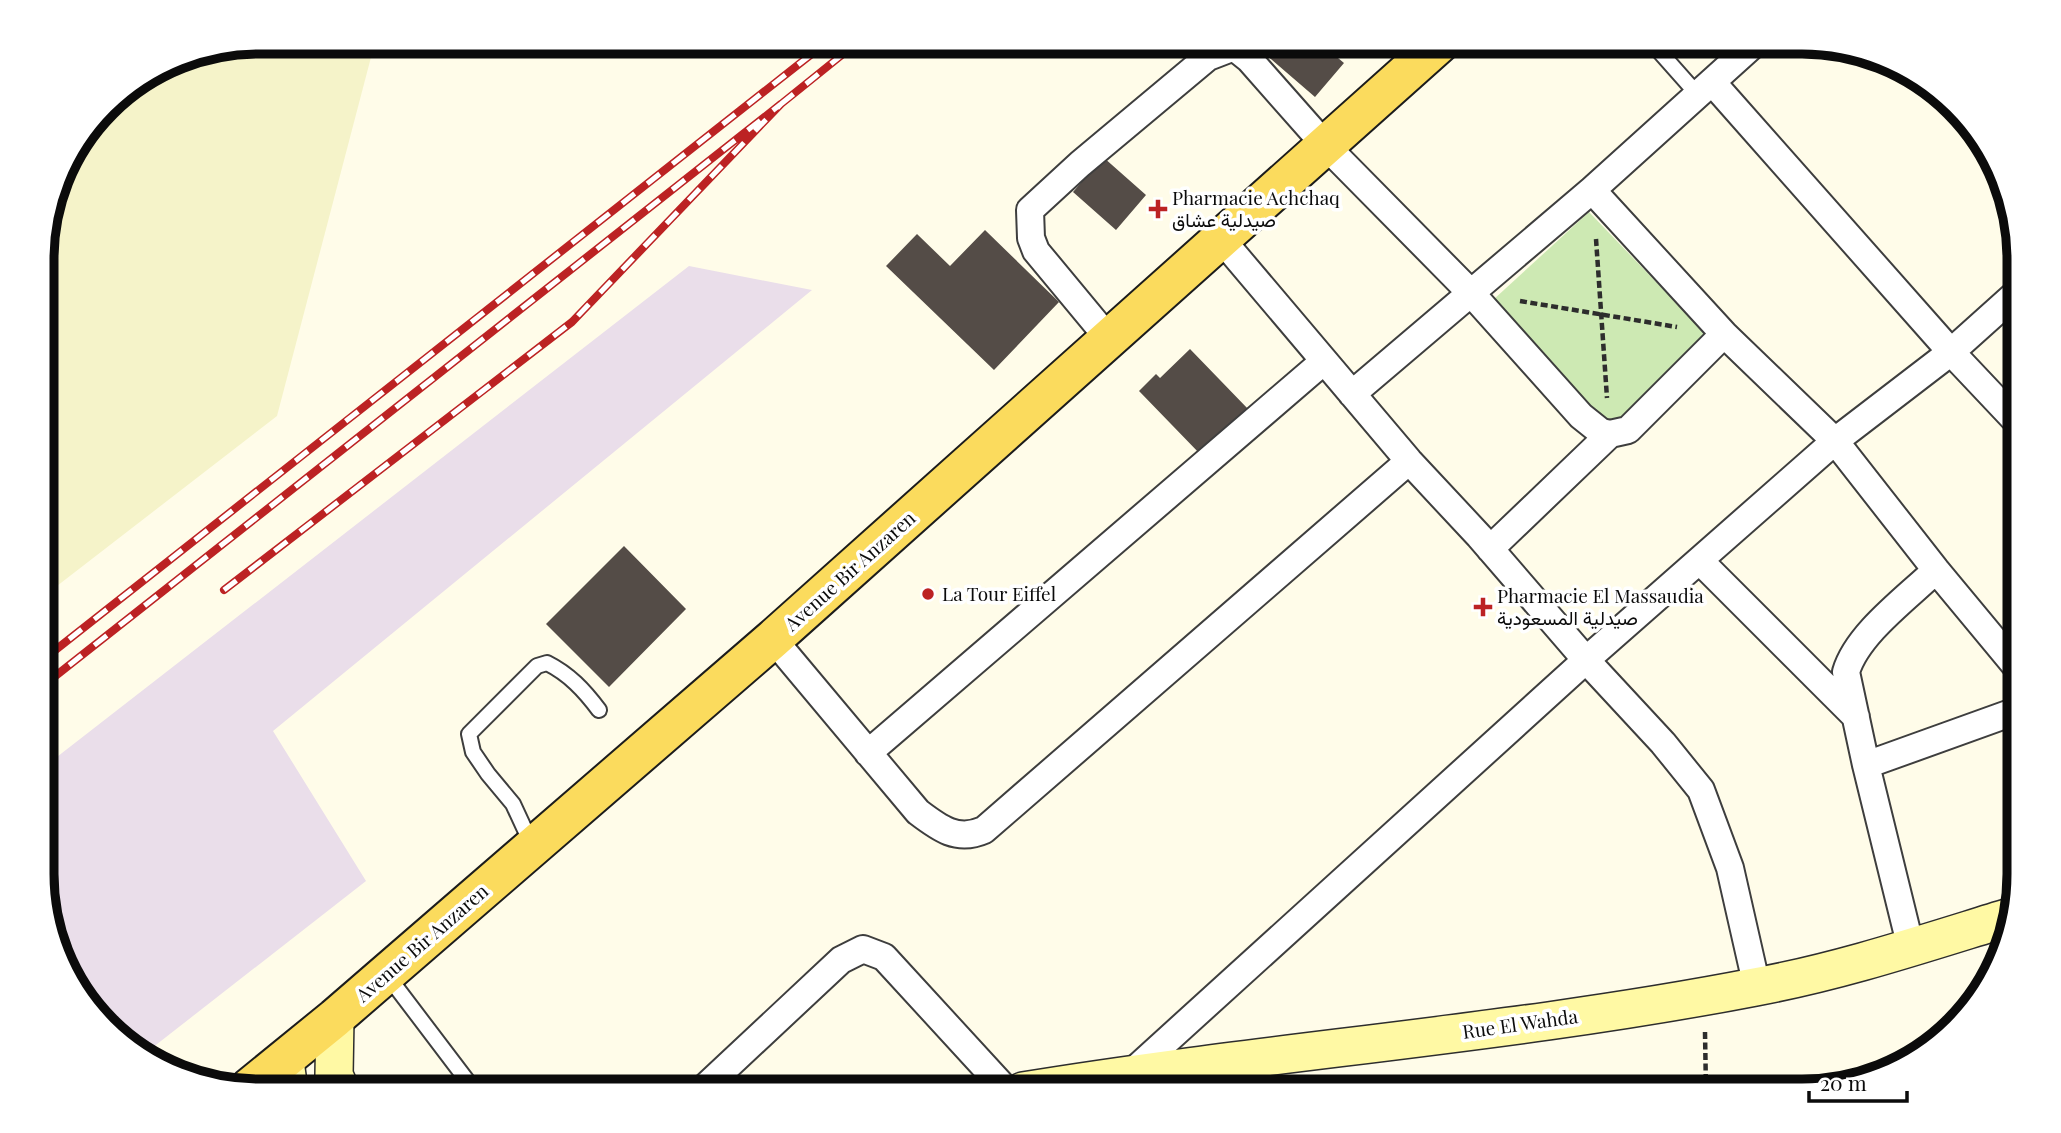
<svg xmlns="http://www.w3.org/2000/svg" width="2061" height="1133" font-family="'Playfair Display',Vazirmatn,serif">
<style>
.industrial{fill:#eadeea}
.farmland{fill:#f5f3c9}
.green{fill:#cde9b3}
.building{fill:#544c47}
.lines{fill:none;stroke-linecap:round;stroke-linejoin:round}
.lane-casing{stroke:#3e3e3e;stroke-width:18}
.street-casing{stroke:#3e3e3e;stroke-width:30}
.secondary-casing{stroke:#2d2d2d;stroke-width:40}
.primary-casing{stroke:#1c1c1c;stroke-width:42}
.path{stroke:#2d2d2d;stroke-width:4.5;stroke-dasharray:7 3.5;stroke-linecap:butt}
.lane{stroke:#fff;stroke-width:14}
.street{stroke:#fff;stroke-width:26}
.secondary{stroke:#fff9a4;stroke-width:37}
.primary{stroke:#fbdb5d;stroke-width:38}
.rail-casing{stroke:#bc2223;stroke-width:8}
.rail{stroke:#fff;stroke-width:5;stroke-dasharray:16;stroke-linecap:butt}
.poi-dot{fill:#bc2223;stroke:#fff;stroke-width:2.5}
.labels{text-anchor:middle;stroke-width:7;stroke-linejoin:round;paint-order:stroke}
.poi-label{font-size:19px;fill:#0b0b0b;stroke:#fff;text-anchor:start}
.street-label{font-size:19px;fill:#0b0b0b;stroke:#fff}
.rim{fill:none;stroke:#0b0b0b;stroke-width:9}
</style>
<rect width="100%" height="100%" fill="#fffce9"/>
<path class="industrial" d="M 689,266 L 812,290 L 273,731 L 366,881 L 143,1055 L 79,995 L 44,902 L 44,767 Z"/>
<path class="farmland" d="M 259,42 L 375,42 L 277,416 L 44,596 L 44,231 L 65,163 L 116,96 L 176,58 Z"/>
<path class="green" d="M 1589,212 L 1706,334 L 1623,419 L 1609,420 L 1596,414 L 1493,300 Z"/>
<path class="building" d="M 1263,42 L 1319,42 L 1344,63 L 1315,97 L 1258,48 Z
M 1103,157 L 1146,195 L 1116,230 L 1073,192 Z
M 985,230 L 1059,302 L 994,370 L 886,266 L 917,234 L 950,266 Z
M 1190,349 L 1249,410 L 1202,456 L 1139,391 L 1156,374 L 1160,378 Z
M 624,546 L 686,609 L 609,687 L 546,624 Z"/>
<g class="lines">
<g class="lane-casing">
<path id="lane" d="M 1651,42 L 1698,95
M 532,845 L 513,804 L 488,774 L 473,752 L 469,734 L 537,666 L 547,663 C 569,674 584,690 599,710
M 387,975 L 475,1091"/>
</g>
<g class="street-casing">
<path id="street" d="M 1712,82 L 1951,352 L 2019,424
M 1592,190 L 1724,334 L 1835,441 L 1936,570 L 2019,670
M 1222,240 L 1409,461 L 1479,536 L 1586,660 L 1663,743 L 1701,790 L 1730,868 L 1757,987
M 1109,339 L 1036,251 L 1031,238 L 1030,210 L 1080,164 L 1208,57 L 1234,47 L 1249,59 L 1325,145 L 1471,293 L 1581,416 L 1601,432 L 1610,434 L 1628,430 L 1724,334
M 1352,394 L 1592,190 L 1756,42
M 1490,549 L 1610,434
M 1700,561 L 1856,717
M 773,639 L 918,812 C 939,828 957,842 984,830 L 1409,461
M 868,753 L 1324,361
M 1866,765 L 2019,710
M 1911,948 L 1866,765 L 1846,672 C 1857,634 1907,598 1936,570
M 1130,1074 L 1586,660 L 1835,441 L 1951,352 L 2019,291
M 701,1091 L 841,960 L 863,949 L 884,957 L 1007,1091"/>
</g>
<g class="secondary-casing">
<path id="secondary" d="M 335,1018 L 334,1075 L 341,1091
M 285,1061 L 289,1091
M 1023,1091 C 1267,1051 1513,1034 1755,987 C 1842,971 1925,943 2010,917"/>
</g>
<g class="primary-casing">
<path id="primary" d="M 249,1088 L 335,1018 L 773,639 L 1441,42"/>
</g>
<path class="path" d="M 1596,239 L 1607,398
M 1520,301 L 1677,327
M 1705,1032 L 1706,1091"/>
<use href="#lane" class="lane"/>
<use href="#street" class="street"/>
<use href="#secondary" class="secondary"/>
<use href="#primary" class="primary"/>
<g class="rail-casing">
<path id="rail" d="M 781,104 L 858,42
M 44,659 L 827,42
M 44,685 L 781,104 L 572,322 L 224,590"/>
</g>
<use href="#rail" class="rail"/>
</g>
<g class="poi-dot">
<path d="M1154.5 198.5h7v7h7v7h-7v7h-7v-7h-7v-7h7z"/>
<circle cx="928" cy="594" r="7"/>
<path d="M1479.5 596.5h7v7h7v7h-7v7h-7v-7h-7v-7h7z"/>
</g>
<g class="labels">
<g class="poi-label">
<text x="1172" y="205">Pharmacie Achchaq<tspan x="1172" dy="22">صيدلية عشاق</tspan></text>
<text x="942" y="601">La Tour Eiffel</text>
<text x="1497" y="603">Pharmacie El Massaudia<tspan x="1497" dy="22">صيدلية المسعودية</tspan></text>
</g>
<g class="street-label">
<text transform="translate(850 571) rotate(-42)" y="7">Avenue Bir Anzaren</text>
<text transform="translate(422 943) rotate(-41)" y="7">Avenue Bir Anzaren</text>
<text transform="translate(1520 1024) rotate(-8)" y="7">Rue El Wahda</text>
</g>
</g>
<path d="M0 0H2061V1133H0ZM259 54H1802A205 205 0 0 1 2007 259V874A205 205 0 0 1 1802 1079H259A205 205 0 0 1 54 874V259A205 205 0 0 1 259 54Z" fill="#fff" fill-rule="evenodd"/>
<path class="rim" d="M259 54H1802A205 205 0 0 1 2007 259V874A205 205 0 0 1 1802 1079H259A205 205 0 0 1 54 874V259A205 205 0 0 1 259 54Z"/>
<path d="M1809 1091v10h98v-10" fill="none" stroke="#0b0b0b" stroke-width="3.5"/>
<text x="1820" y="1091" font-size="21" fill="#0b0b0b" stroke="#ffffff" stroke-width="5" paint-order="stroke">20 m</text>
</svg>
